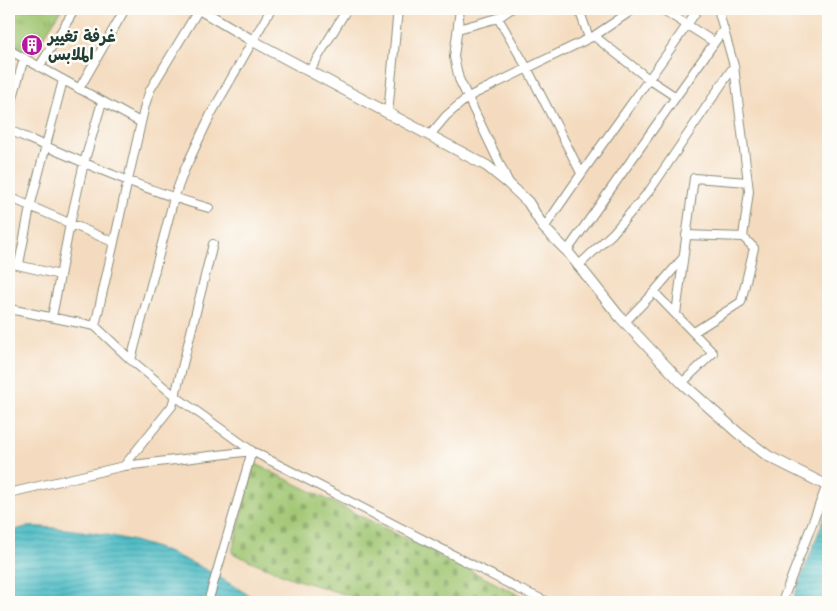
<svg xmlns="http://www.w3.org/2000/svg" width="837" height="611" font-family="'Comic Neue','Playpen Sans Arabic',sans-serif">
<style>
.grass{fill:url(#grass-tufts);stroke:#5f8152}
.cemetery{fill:url(#cemetery-stones);stroke:#5f8152}
.water{fill:url(#water-rules);stroke:#377d7d}
.lines{fill:none;stroke-linecap:round;stroke-linejoin:round}
.minor-casing{stroke:#8a8c7a;stroke-width:10}
.tertiary-casing{stroke:#8a8c7a;stroke-width:12}
.minor{stroke:#fff;stroke-width:8}
.tertiary{stroke:#fff;stroke-width:10}
.labels{text-anchor:middle;stroke-width:5;stroke-linejoin:round;paint-order:stroke}
.poi-label{font-size:16px;font-weight:bold;fill:#1f3d34;stroke:#fdfcf7;text-anchor:start}
</style>
<defs>
<pattern id="grass-tufts" width="24" height="20" patternUnits="userSpaceOnUse" patternTransform="scale(1.25)"><rect width="24" height="20" fill="#9fc56f"/><path d="M3 7l-1-3M5 7V3M7 7l1-3M15 17l-1-3M17 17v-4M19 17l1-3" fill="none" stroke="#81a15c"/></pattern>
<pattern id="cemetery-stones" width="16" height="16" patternUnits="userSpaceOnUse" patternTransform="scale(1.25)"><rect width="16" height="16" fill="#9fc56f"/><path d="M2 7V4a2 2 0 0 1 4 0v3zM10 15v-3a2 2 0 0 1 4 0v3z" fill="#81a15c"/></pattern>
<pattern id="water-rules" width="6" height="5" patternUnits="userSpaceOnUse" patternTransform="scale(1.25)"><rect width="6" height="5" fill="#4fbdc6"/><path d="M0 2.5h6" fill="none" stroke="#419ba2"/></pattern>
</defs>
<rect width="100%" height="100%" fill="#fdfcf7"/>
<filter id="ink" filterUnits="userSpaceOnUse"><feTurbulence type="fractalNoise" baseFrequency=".02" numOctaves="2"/><feDisplacementMap in="SourceGraphic" scale="10" xChannelSelector="R" yChannelSelector="G"/><feConvolveMatrix kernelMatrix="1 2 1 2 8 2 1 2 1" color-interpolation-filters="sRGB"/></filter>
<filter id="wash" filterUnits="userSpaceOnUse"><feTurbulence type="fractalNoise" baseFrequency=".0096" numOctaves="4" result="noise"/><feDisplacementMap in="SourceGraphic" scale="20" xChannelSelector="R" yChannelSelector="G"/><feGaussianBlur stdDeviation="1.12" result="paint"/><feColorMatrix in="noise" values="0 0 0 0 0 0 0 0 0 0 0 0 0 0 0 0 0 1.4 0 .05"/><feComposite in="paint" operator="in"/></filter>
<g filter="url(#wash)">
<rect width="100%" height="100%" fill="#f4dbbf"/>
<path class="grass" d="M 9,9 L 62,9 L 29,59 L 9,47 Z"/>
<path class="cemetery" d="M 254,463 L 533,602 L 370,602 L 291,578 L 232,553 Z"/>
<path class="water" d="M 828,508 L 828,602 L 792,602 Z
M 29,526 C 86,530 136,536 188,561 C 214,572 237,589 261,602 L 9,602 L 9,532 Z"/>
</g>
<g filter="url(#ink)">
<g class="lines">
<g class="minor-casing">
<path id="minor" d="M 460,9 L 454,57 L 459,79 L 508,181
M 579,9 L 589,38
M 662,9 L 714,42
M 498,18 L 527,68 L 581,173
M 458,29 L 498,18 L 511,9
M 594,36 L 650,80 L 676,97
M 9,50 L 140,122
M 39,67 L 75,9
M 309,72 L 347,9
M 79,89 L 125,9
M 9,112 L 24,58
M 388,113 L 398,9
M 9,130 C 75,159 140,189 209,208
M 430,135 L 446,116 L 468,97 L 594,36 L 634,9
M 9,197 L 113,242
M 544,228 C 594,153 648,83 698,9
M 686,235 L 743,237
M 567,251 L 724,29
M 9,263 L 60,275
M 19,264 L 30,207 L 63,80
M 578,266 L 613,233 L 650,190 L 734,66
M 654,292 L 713,353 L 682,383
M 9,309 L 95,326 L 131,360 L 175,396 L 252,451 L 519,589 L 548,602
M 676,314 L 694,178 L 748,182
M 52,317 L 70,224 L 84,163 L 102,102
M 625,322 L 654,292 L 682,259
M 95,326 L 145,105 L 150,90 L 199,9
M 694,332 L 741,302 L 754,248 L 743,237 L 749,191 L 734,66 L 718,9
M 131,360 L 174,198 L 184,171 L 211,114 L 271,9
M 124,466 L 172,406 L 175,396 L 213,244
M 9,493 L 124,466 L 252,451 L 208,602
M 782,602 L 827,485"/>
</g>
<g class="tertiary-casing">
<path id="tertiary" d="M 199,9 L 253,41 L 487,166 L 508,183 L 528,202 L 544,228 L 567,251 L 619,316 L 682,383 L 738,433 L 768,456 L 828,486"/>
</g>
<use href="#minor" class="minor"/>
<use href="#tertiary" class="tertiary"/>
</g>
</g>
<defs>
<g id="building-disc" transform="scale(1.125)"><circle r="9.5" fill="#b5179e" stroke="#fdfcf7"/><path d="M-4-6H4V6H1V3H-1V6H-4ZM-2.5-4.3h1.7v1.8h-1.7ZM.8-4.3h1.7v1.8H.8ZM-2.5-1h1.7V.8h-1.7ZM.8-1h1.7V.8H.8Z" fill="#fff"/></g>
</defs>
<g fill-rule="evenodd">
<use href="#building-disc" x="32" y="45"/>
</g>
<g class="labels">
<g class="poi-label">
<text x="48" y="42">غرفة تغيير<tspan x="48" dy="18">الملابس</tspan></text>
</g>
</g>
<rect width="837" height="611" fill="none" stroke="#fdfcf7" stroke-width="30"/>
</svg>
